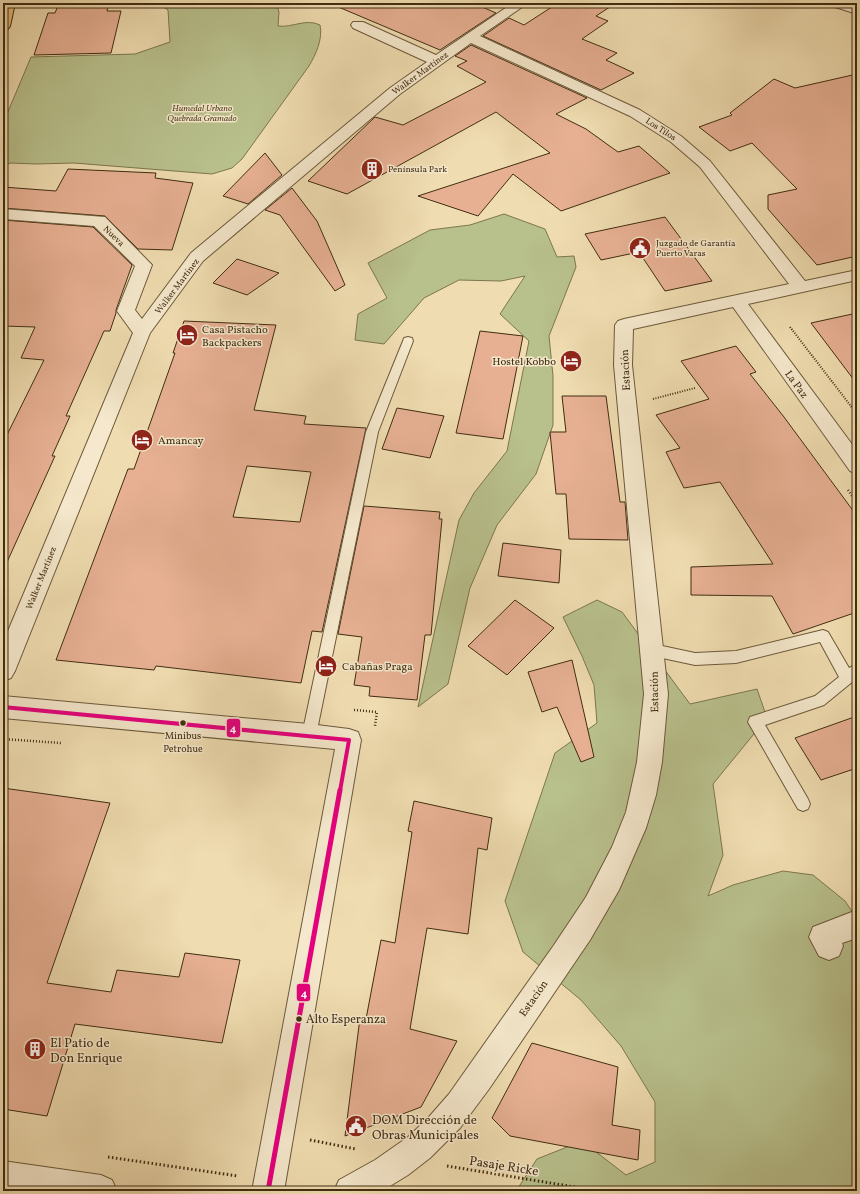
<svg xmlns="http://www.w3.org/2000/svg" width="860" height="1194" font-family="Vollkorn,serif">
<style>
.green{fill:#b8c08c;stroke:#7c764f}
.building{fill:#e7b093;stroke:#412d12;fill-rule:evenodd}
.lines{fill:none;stroke-linecap:round;stroke-linejoin:round}
.service-casing{stroke:#6c593a;stroke-width:2}
.minor-casing{stroke:#6c593a;stroke-width:2}
.primary-casing{stroke:#412d12;stroke-width:2}
.path-far2{stroke:#412d12;stroke-width:2;stroke-dasharray:1 1.5;stroke-linecap:butt}
.path-far1{stroke:#412d12;stroke-width:2.5;stroke-dasharray:1 2;stroke-linecap:butt}
.path{stroke:#412d12;stroke-width:3;stroke-dasharray:1.5 2.5;stroke-linecap:butt}
.service{fill:#f5e8cc;fill-rule:evenodd}
.minor{fill:#f5e8cc;fill-rule:evenodd}
.primary{fill:#e8be78;fill-rule:evenodd}
.bus-1-far1-casing{stroke:#f5e8cc;stroke-width:7}
.bus-1-casing{stroke:#f5e8cc;stroke-width:8}
.bus-1-far1{stroke:#e5007d;stroke-width:4}
.bus-1{stroke:#e5007d;stroke-width:5}
.bus-dot{fill:#412d12;stroke:#f5e8cc;stroke-width:1.5}
.labels{text-anchor:middle;stroke-width:3;stroke-linejoin:round;paint-order:stroke}
.far-street-label{font-size:9px;fill:#412d12;stroke:#f5e8cc}
.far-park-label{font-size:9px;font-style:italic;fill:#594a2a;stroke:#f5e8cc}
.far-poi-label{font-size:9px;fill:#412d12;stroke:#f5e8cc;text-anchor:start}
.bus-label{font-size:10px;fill:#412d12;stroke:#f5e8cc}
.poi-label{font-size:11px;fill:#412d12;stroke:#f5e8cc;text-anchor:start}
.street-label{font-size:11px;fill:#412d12;stroke:#f5e8cc}
.near-bus-label{font-size:12px;fill:#412d12;stroke:#f5e8cc;text-anchor:start}
.near-poi-label{font-size:13px;fill:#412d12;stroke:#f5e8cc;text-anchor:start}
.near-street-label{font-size:13px;fill:#412d12;stroke:#f5e8cc}
.line-badge{stroke:#f5e8cc;stroke-width:1.5}
.badge-label{font-size:11px;text-anchor:middle;font-weight:bold;fill:#fff}
</style>
<rect width="100%" height="100%" fill="#efdcb0"/>
<filter id="stains"><feTurbulence type="fractalNoise" baseFrequency=".005" numOctaves="4"/><feColorMatrix values="0 0 0 0 .2 0 0 0 0 .09 0 0 0 0 .02 0 0 0 .5 -.17"/></filter>
<radialGradient id="worn" r=".72"><stop offset=".6" stop-color="#630" stop-opacity="0"/><stop offset="1" stop-color="#630" stop-opacity=".3"/></radialGradient>
<path class="green" d="M 157,3 L 276,3 L 279,12 L 278,26 C 292,28 306,18 320,25 C 323,39 316,54 309,66 L 242,159 L 232,168 L 212,174 L 74,163 L 36,164 L 11,163 L 3,165 L 3,119 L 7,114 L 31,57 L 135,54 L 170,42 L 168,10 Z
M 504,214 L 545,229 L 557,257 L 574,256 L 576,267 L 549,336 L 553,376 L 553,425 L 536,474 L 497,525 L 470,588 L 448,684 L 418,707 L 459,520 L 474,493 L 507,451 L 529,341 L 500,314 L 525,276 L 501,281 L 459,280 L 424,298 L 384,344 L 355,340 L 358,314 L 387,298 L 368,263 L 430,230 L 470,225 Z
M 597,600 L 622,612 L 690,704 L 757,689 L 767,718 L 713,784 L 723,855 L 708,896 L 733,885 L 783,871 L 813,875 L 845,901 L 857,919 L 857,1191 L 518,1191 L 518,1188 L 537,1159 L 582,1141 L 626,1175 L 655,1162 L 655,1102 L 621,1046 L 581,1000 L 523,952 L 505,901 L 555,753 L 597,723 L 594,685 L 582,656 L 563,617 Z"/>
<path class="building" d="M 59,3 L 109,3 L 107,11 L 121,11 L 111,53 L 34,55 L 48,13 L 55,13 Z
M 329,3 L 473,3 L 496,13 L 440,50 Z
M 558,3 L 616,3 L 596,16 L 608,21 L 582,39 L 617,53 L 606,60 L 634,73 L 601,90 L 483,36 L 509,18 L 524,25 Z
M 471,45 L 587,98 L 556,114 L 586,129 L 618,152 L 639,146 L 670,173 L 561,211 L 513,174 L 478,216 L 418,196 L 550,153 L 496,112 L 347,194 L 308,181 L 375,117 L 403,125 L 486,82 L 457,66 L 467,61 L 455,56 Z
M 857,74 L 857,256 L 817,265 L 768,209 L 768,195 L 797,189 L 752,143 L 730,151 L 699,127 L 732,115 L 730,113 L 774,79 L 795,88 Z
M 265,153 L 282,175 L 248,204 L 223,196 Z
M 68,169 L 156,173 L 155,178 L 193,183 L 172,250 L 138,249 L 105,216 L 3,208 L 3,187 L 56,191 Z
M 292,188 L 317,221 L 345,285 L 335,291 L 280,215 L 265,210 Z
M 665,217 L 712,281 L 665,291 L 639,252 L 601,260 L 585,234 Z
M 3,220 L 93,227 L 132,265 L 116,310 L 116,313 L 110,331 L 104,331 L 66,416 L 70,416 L 52,456 L 55,456 L 3,571 L 3,443 L 44,360 L 21,358 L 35,327 L 3,326 Z
M 237,259 L 279,273 L 247,295 L 213,283 Z
M 857,313 L 857,384 L 811,323 Z
M 184,321 L 276,325 L 254,410 L 306,416 L 304,424 L 366,428 L 322,632 L 312,631 L 301,683 L 156,666 L 154,670 L 56,660 L 128,469 L 134,469 L 175,353 L 173,353 ZM 247,466 L 311,472 L 300,522 L 233,517 Z
M 480,331 L 523,336 L 503,439 L 456,433 Z
M 736,346 L 756,372 L 750,374 L 784,417 L 857,516 L 857,612 L 793,634 L 772,596 L 691,595 L 691,567 L 773,564 L 720,482 L 684,488 L 666,452 L 680,448 L 656,415 L 709,399 L 681,361 Z
M 562,396 L 606,396 L 620,502 L 625,502 L 628,540 L 569,539 L 566,494 L 556,494 L 550,432 L 566,432 Z
M 397,408 L 444,416 L 430,458 L 382,449 Z
M 364,506 L 440,512 L 439,519 L 442,519 L 431,635 L 425,635 L 417,700 L 369,696 L 370,687 L 354,685 L 362,637 L 338,634 Z
M 503,543 L 561,550 L 559,583 L 498,576 Z
M 515,600 L 554,628 L 507,675 L 468,646 Z
M 572,660 L 594,757 L 581,762 L 557,707 L 542,712 L 528,672 Z
M 857,716 L 857,768 L 821,780 L 795,738 Z
M 3,788 L 110,803 L 47,983 L 111,992 L 117,970 L 179,977 L 185,953 L 240,960 L 222,1043 L 75,1024 L 47,1116 L 3,1109 Z
M 414,801 L 492,818 L 487,850 L 478,848 L 468,934 L 427,928 L 410,1029 L 457,1041 L 421,1107 L 345,1136 L 360,1018 L 366,1019 L 381,940 L 395,943 L 412,832 L 408,831 Z
M 532,1043 L 618,1067 L 612,1125 L 640,1130 L 638,1160 L 510,1136 L 492,1118 Z"/>
<g class="lines">
<g class="service-casing">
<path id="service" d="M 408,337 L 412,338 L 413,341 L 378,432 L 316,735 L 314,740 L 309,741 L 304,740 L 302,735 L 366,432 L 403,341 L 404,338 Z
M 823,630 L 828,632 L 849,668 L 857,664 L 857,678 L 824,705 L 765,725 L 808,799 L 810,804 L 808,809 L 803,811 L 798,809 L 748,722 L 750,717 L 815,696 L 839,677 L 820,642 L 736,663 L 695,665 L 653,656 L 648,654 L 646,650 L 648,646 L 653,644 L 695,653 L 736,651 Z"/>
</g>
<g class="minor-casing">
<path id="minor" d="M 513,3 L 528,3 L 480,36 L 640,110 L 681,136 L 710,161 L 805,281 L 857,270 L 857,280 L 748,304 L 857,451 L 857,474 L 850,471 L 733,307 L 633,329 L 632,365 L 668,694 L 662,762 L 656,795 L 646,828 L 619,890 L 590,940 L 489,1089 L 460,1128 L 430,1158 L 408,1175 L 382,1191 L 334,1191 L 339,1180 L 375,1160 L 408,1137 L 428,1118 L 449,1094 L 554,945 L 586,897 L 612,847 L 626,812 L 637,762 L 644,694 L 614,365 L 615,325 L 618,321 L 624,319 L 789,284 L 700,167 L 671,142 L 630,116 L 471,43 L 400,94 L 203,261 L 150,333 L 15,671 L 11,678 L 3,681 L 3,643 L 133,333 L 117,311 L 135,266 L 94,226 L 3,219 L 3,209 L 105,217 L 152,265 L 135,310 L 142,319 L 191,253 L 390,88 L 427,62 L 353,28 L 351,25 L 353,22 L 363,22 L 436,55 Z
M 831,3 L 849,3 L 857,6 L 857,14 L 832,6 Z
M 3,696 L 309,724 L 349,729 L 358,732 L 361,740 L 284,1191 L 252,1191 L 335,749 L 3,718 Z
M 857,910 L 857,938 L 842,943 L 843,946 L 839,956 L 829,960 L 819,956 L 809,937 L 813,927 Z
M 3,1161 L 101,1175 L 112,1180 L 117,1191 L 3,1191 Z"/>
</g>
<g class="primary-casing">
<path id="primary" d="M 3,3 L 15,3 L 10,26 L 8,29 L 3,30 Z"/>
</g>
<path class="path-far2" d="M 790,327 L 857,414
M 653,399 L 695,388"/>
<path class="path-far1" d="M 848,490 L 857,503
M 354,710 L 377,712 L 375,726
M 3,739 L 61,743"/>
<path class="path" d="M 310,1140 L 356,1149
M 108,1157 L 238,1176
M 447,1166 L 599,1191"/>
<use href="#service" class="service"/>
<use href="#minor" class="minor"/>
<use href="#primary" class="primary"/>
<g class="bus-1-far1-casing">
<path id="bus-1-far1" d="M 3,707 L 349,740 L 340,791"/>
</g>
<g class="bus-1-casing">
<path id="bus-1" d="M 268,1191 L 340,790"/>
</g>
<use href="#bus-1-far1" class="bus-1-far1"/>
<use href="#bus-1" class="bus-1"/>
</g>
<defs>
<g id="building-disc" transform="scale(1.15)"><circle r="9.5" fill="#8f2418" stroke="#f5e8cc"/><path d="M-4-6H4V6H1V3H-1V6H-4ZM-2.5-4.3h1.7v1.8h-1.7ZM.8-4.3h1.7v1.8H.8ZM-2.5-1h1.7V.8h-1.7ZM.8-1h1.7V.8H.8Z" fill="#fff"/></g>
<g id="civic-disc" transform="scale(1.15)"><circle r="9.5" fill="#8f2418" stroke="#f5e8cc"/><path d="M-.6-6.5H3V-4.5H.6V-3L4-1V1h2V6H-6V1h2V-1L-.6-3ZM-1.2 2.5V6h2.4V2.5Z" fill="#fff"/></g>
<g id="hotel-disc" transform="scale(1.15)"><circle r="9.5" fill="#8f2418" stroke="#f5e8cc"/><path d="M-6-4.5h1.5V1H6V5H4.5V3h-9V5H-6ZM-4 0a1.8 1.8 0 1 1 3.6 0ZM.5 0V-2.5h3Q6-2.5 6 0Z" fill="#fff"/></g>
</defs>
<g fill-rule="evenodd">
<use href="#building-disc" x="372" y="169"/>
<use href="#civic-disc" x="640" y="248"/>
<use href="#hotel-disc" x="187" y="335"/>
<use href="#hotel-disc" x="571" y="361"/>
<use href="#hotel-disc" x="142" y="440"/>
<use href="#hotel-disc" x="326" y="666"/>
<use href="#building-disc" x="35" y="1049"/>
<use href="#civic-disc" x="356" y="1126"/>
</g>
<g class="bus-dot">
<circle cx="183" cy="723" r="3.5"/>
<circle cx="299" cy="1019" r="3.5"/>
</g>
<g class="labels">
<g class="far-street-label">
<text transform="translate(420 73) rotate(-36)" y="3">Walker Martínez</text>
<text transform="translate(661 129) rotate(33)" y="3">Los Tilos</text>
<text transform="translate(114 236) rotate(44)" y="3">Nueva</text>
<text transform="translate(177 286) rotate(-53)" y="3">Walker Martínez</text>
<text transform="translate(41 578) rotate(-68)" y="3">Walker Martínez</text>
</g>
<g class="far-park-label">
<text x="202" y="111">Humedal Urbano<tspan x="202" dy="10">Quebrada Gramado</tspan></text>
</g>
<g class="far-poi-label">
<text x="388" y="172">Península Park</text>
<text x="656" y="246">Juzgado de Garantía<tspan x="656" dy="10">Puerto Varas</tspan></text>
</g>
<g class="bus-label">
<text x="183" y="739">Minibus<tspan x="183" dy="13">Petrohue</tspan></text>
</g>
<g class="poi-label">
<text x="202" y="333">Casa Pistacho<tspan x="202" dy="13">Backpackers</tspan></text>
<text x="556" y="365" text-anchor="end">Hostel Kobbo</text>
<text x="158" y="444">Amancay</text>
<text x="342" y="670">Cabañas Praga</text>
</g>
<g class="street-label">
<text transform="translate(625 370) rotate(-93)" y="4">Estación</text>
<text transform="translate(797 384) rotate(54)" y="4">La Paz</text>
<text transform="translate(654 692) rotate(-91)" y="4">Estación</text>
<text transform="translate(533 998) rotate(-55)" y="4">Estación</text>
</g>
<g class="near-bus-label">
<text x="306" y="1023">Alto Esperanza</text>
</g>
<g class="near-poi-label">
<text x="50" y="1047">El Patio de<tspan x="50" dy="15">Don Enrique</tspan></text>
<text x="372" y="1124">DOM Dirección de<tspan x="372" dy="15">Obras Municipales</tspan></text>
</g>
<g class="near-street-label">
<text transform="translate(504 1165) rotate(9)" y="5">Pasaje Ricke</text>
</g>
</g>
<g class="line-badge">
<rect x="226" y="718" width="15" height="20" rx="4" fill="#e5007d"/>
<rect x="296" y="983" width="15" height="19" rx="4" fill="#e5007d"/>
</g>
<g class="badge-label">
<text x="233" y="732">4</text>
<text x="304" y="997">4</text>
</g>
<rect width="860" height="1194" fill="none" stroke="#efdcb0" stroke-width="16"/>
<rect x="4" y="4" width="852" height="1186" fill="none" stroke="#412d12" stroke-width="2"/>
<rect x="8" y="8" width="844" height="1178" fill="none" stroke="#412d12"/>
<rect width="100%" height="100%" filter="url(#stains)"/>
<rect width="100%" height="100%" fill="url(#worn)"/>
</svg>
